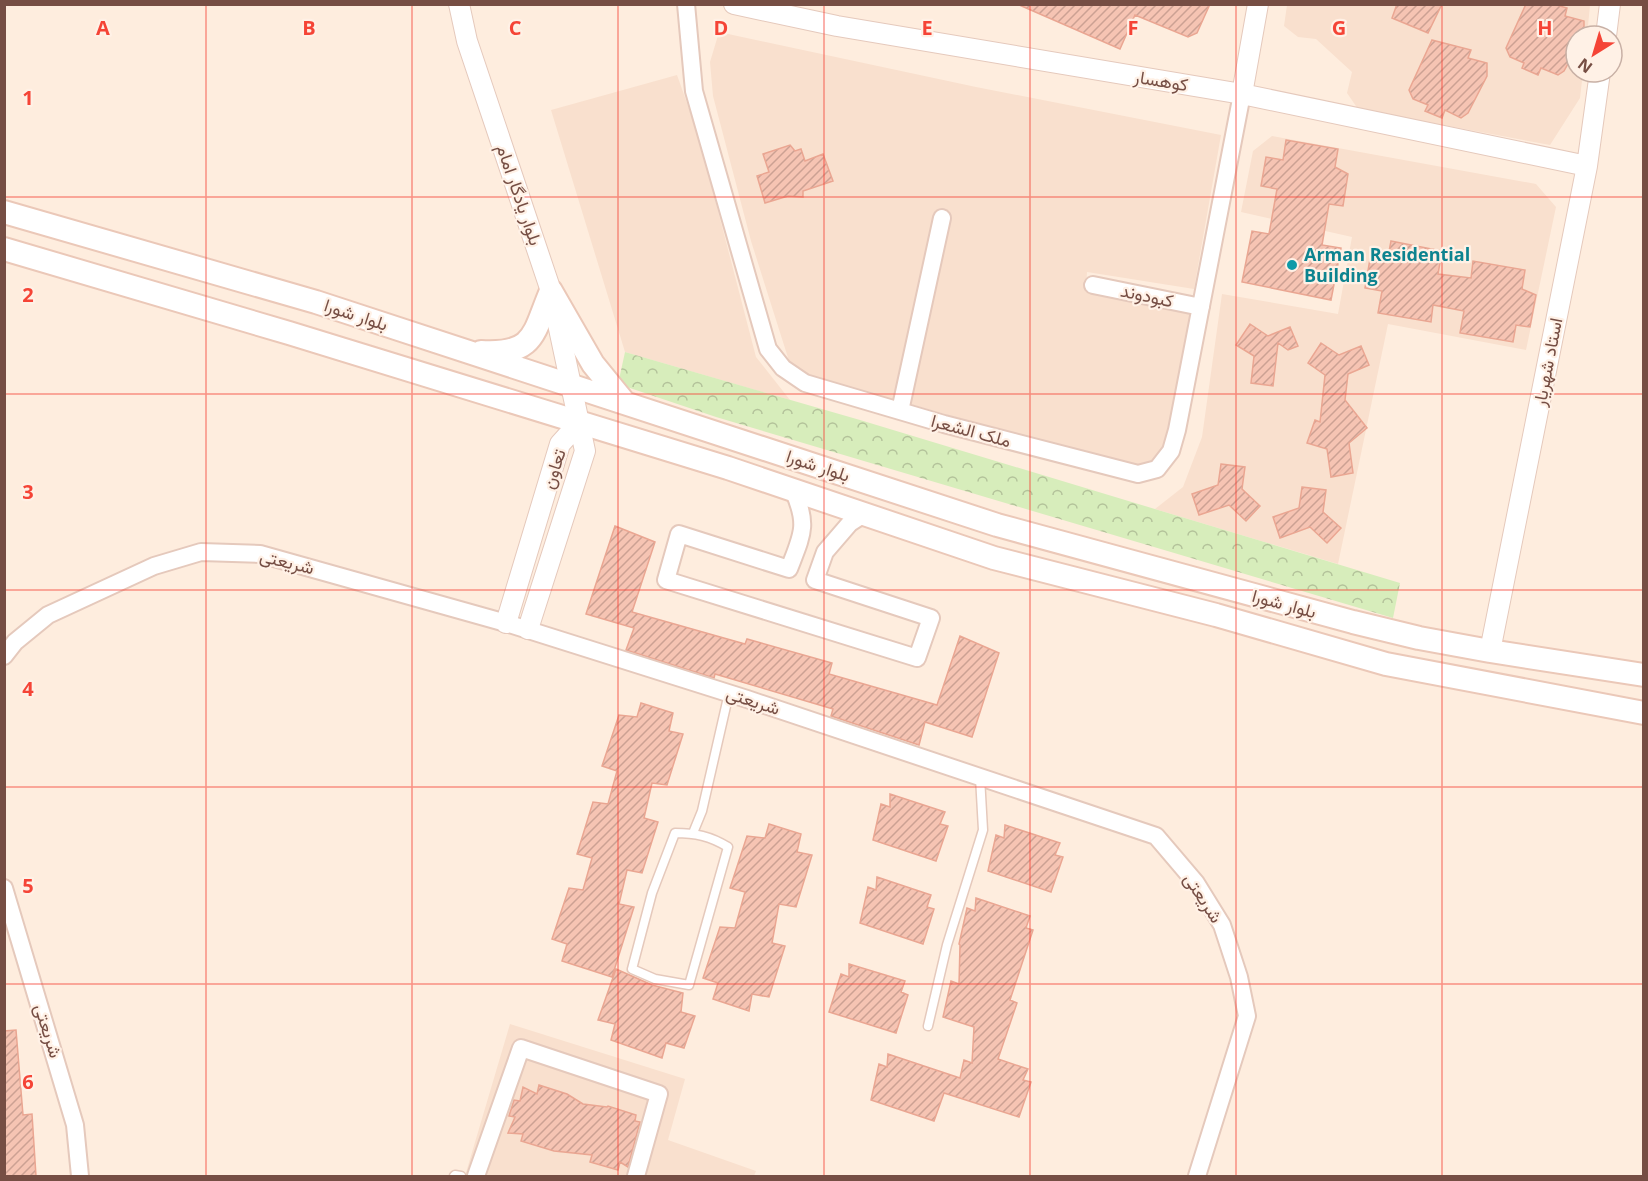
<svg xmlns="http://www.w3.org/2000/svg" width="1648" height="1181" font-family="'Open Sans',Vazirmatn,sans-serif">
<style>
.residential{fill:#f9e0ce}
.forest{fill:url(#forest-crowns)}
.building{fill:url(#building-hatch);stroke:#eaa692;stroke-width:1.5}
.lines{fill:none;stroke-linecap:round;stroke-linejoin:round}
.service-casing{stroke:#e5c9bc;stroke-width:11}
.minor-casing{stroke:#e5c9bc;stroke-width:20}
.tertiary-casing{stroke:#e5c9bc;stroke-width:22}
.secondary-casing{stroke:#ebc8b8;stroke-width:26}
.service{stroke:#fff;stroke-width:8}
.minor{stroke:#fff;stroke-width:16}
.tertiary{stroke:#fff;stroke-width:20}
.secondary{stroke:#fff;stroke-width:22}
.grid{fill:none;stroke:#f54436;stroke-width:1.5;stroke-opacity:0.55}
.culture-dot{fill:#0f9aa8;stroke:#fff1e6;stroke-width:2}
.labels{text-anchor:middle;stroke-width:4.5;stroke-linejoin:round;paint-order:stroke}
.street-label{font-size:18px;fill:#764e44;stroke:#fff1e6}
.culture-label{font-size:18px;font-weight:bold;fill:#0d838f;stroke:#fff1e6;text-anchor:start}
.grid-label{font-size:20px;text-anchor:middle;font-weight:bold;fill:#f54436;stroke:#fff1e6;stroke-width:4.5;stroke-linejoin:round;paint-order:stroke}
</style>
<defs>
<pattern id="forest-crowns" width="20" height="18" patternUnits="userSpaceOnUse" patternTransform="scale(1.5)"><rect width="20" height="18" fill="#d7edbb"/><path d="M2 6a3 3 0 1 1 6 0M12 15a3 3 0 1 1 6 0" fill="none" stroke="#b3c29a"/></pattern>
<pattern id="building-hatch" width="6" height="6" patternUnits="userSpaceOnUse" patternTransform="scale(1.5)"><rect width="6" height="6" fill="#f6c4b3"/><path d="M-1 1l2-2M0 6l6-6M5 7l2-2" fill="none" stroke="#cca193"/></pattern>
</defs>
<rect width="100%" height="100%" fill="#feedde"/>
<path class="residential" d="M 1287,5 L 1590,5 L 1587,36 L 1576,36 L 1576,72 L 1583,72 L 1580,98 L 1550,145 L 1358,109 L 1347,93 L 1352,72 L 1316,39 L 1298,37 L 1284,26 Z
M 719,32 L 976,87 L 1221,135 L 1194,289 L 1087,272 L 1086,290 L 1193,308 L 1167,444 L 1153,463 L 1131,467 L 808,375 L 790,364 L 751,241 L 713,96 L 710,62 Z
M 677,75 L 698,134 L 756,357 L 790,400 L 625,352 L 551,110 Z
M 1272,136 L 1536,184 L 1556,207 L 1526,350 L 1388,324 L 1338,564 L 1155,509 L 1183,487 L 1202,437 L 1222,294 L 1338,314 L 1352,237 L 1241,212 L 1253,151 Z
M 510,1024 L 685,1079 L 668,1140 L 756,1171 L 754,1176 L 465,1176 Z"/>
<path class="forest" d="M 625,352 L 860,420 L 1400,583 L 1393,618 L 716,417 L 618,384 Z"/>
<path class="building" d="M 1017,4 L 1210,4 L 1197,33 L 1188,37 L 1135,15 L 1120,49 Z
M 1397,4 L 1442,4 L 1428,33 L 1392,18 Z
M 1526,4 L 1553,4 L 1567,8 L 1565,16 L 1584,21 L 1584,36 L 1576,36 L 1576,49 L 1564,71 L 1558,75 L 1541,68 L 1538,75 L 1522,68 L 1524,63 L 1510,57 L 1506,48 Z
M 1432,40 L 1471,50 L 1468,58 L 1487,63 L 1487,76 L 1468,113 L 1461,118 L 1445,110 L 1442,118 L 1425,111 L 1428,105 L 1413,99 L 1409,90 Z
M 1286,140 L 1338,149 L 1335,167 L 1348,174 L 1343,206 L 1329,204 L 1322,245 L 1341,248 L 1331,300 L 1242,282 L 1252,231 L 1269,234 L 1277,189 L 1261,186 L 1266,157 L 1283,160 Z
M 790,145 L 795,151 L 801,149 L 805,161 L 823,154 L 833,181 L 803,191 L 803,197 L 788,196 L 765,203 L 757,176 L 769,172 L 763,154 Z
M 1391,241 L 1442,251 L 1438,274 L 1471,278 L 1473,261 L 1525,270 L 1522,289 L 1536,295 L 1530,327 L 1516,325 L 1513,342 L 1460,333 L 1464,311 L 1433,305 L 1431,322 L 1378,313 L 1382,291 L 1365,288 L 1370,259 L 1387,262 Z
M 1250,324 L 1268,336 L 1290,327 L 1298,346 L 1288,350 L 1278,343 L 1273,386 L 1251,383 L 1254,356 L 1236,345 Z
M 1321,343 L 1339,355 L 1361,346 L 1369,365 L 1348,374 L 1345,400 L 1367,428 L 1349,443 L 1353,473 L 1331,477 L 1327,449 L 1307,443 L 1315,420 L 1320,422 L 1325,375 L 1308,363 Z
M 1221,464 L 1245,467 L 1242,489 L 1260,506 L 1246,521 L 1229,505 L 1199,515 L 1192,494 L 1218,485 Z
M 1302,487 L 1326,490 L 1323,512 L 1341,528 L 1327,543 L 1310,527 L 1280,538 L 1273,517 L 1299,508 Z
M 615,526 L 655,542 L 632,612 L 745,644 L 747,639 L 832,663 L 829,674 L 937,705 L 960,636 L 999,653 L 972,737 L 925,722 L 919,745 L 831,716 L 833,709 L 715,674 L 714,678 L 626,650 L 634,628 L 586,614 Z
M 641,703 L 673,713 L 669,731 L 683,734 L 667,785 L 652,783 L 644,818 L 658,822 L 642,873 L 627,870 L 619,904 L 634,907 L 612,977 L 562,961 L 567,944 L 552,939 L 569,888 L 583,890 L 592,858 L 577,854 L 593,802 L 608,804 L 617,771 L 602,766 L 619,715 L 637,717 Z
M 890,794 L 945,812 L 940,824 L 948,826 L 936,861 L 873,840 L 881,804 L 890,807 Z
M 769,824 L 801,834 L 797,852 L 812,855 L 796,907 L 779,904 L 772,943 L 785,946 L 769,997 L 752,994 L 749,1011 L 713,999 L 718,983 L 703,978 L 720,927 L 735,928 L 745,892 L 730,888 L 747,836 L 765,838 Z
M 1005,825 L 1060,843 L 1055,855 L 1063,857 L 1051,892 L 988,871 L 996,835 L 1004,838 Z
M 877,877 L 931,895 L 927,907 L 934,909 L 923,944 L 860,923 L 868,887 L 876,890 Z
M 976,898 L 1030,916 L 1026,928 L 1033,930 L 1010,1000 L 1017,1003 L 998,1059 L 1028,1069 L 1023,1080 L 1031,1082 L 1019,1117 L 944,1093 L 934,1121 L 871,1100 L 879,1064 L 887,1067 L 888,1054 L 960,1078 L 964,1060 L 972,1063 L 974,1027 L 943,1017 L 951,981 L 959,984 L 960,945 L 959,944 L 967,908 L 975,911 Z
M 849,964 L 905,981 L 901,992 L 908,995 L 896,1033 L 829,1012 L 841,974 L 849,977 Z
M 616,969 L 652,985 L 683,993 L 681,1012 L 695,1016 L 684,1048 L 666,1043 L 662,1058 L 611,1040 L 615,1024 L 598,1020 Z
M 16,1030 L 23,1115 L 32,1114 L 36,1176 L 4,1176 L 4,1031 Z
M 539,1085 L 567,1094 L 583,1104 L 607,1107 L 608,1106 L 636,1115 L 635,1121 L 640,1122 L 628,1167 L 620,1162 L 618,1170 L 590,1162 L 592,1155 L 554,1151 L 521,1141 L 523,1134 L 508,1133 L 515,1117 L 509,1116 L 514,1100 L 520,1101 L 523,1087 L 537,1094 Z"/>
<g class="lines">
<g class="service-casing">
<path id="service" d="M 675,833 C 695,833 710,836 728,847 L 689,985 L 655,979 L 632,969 L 652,893 Z
M 693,833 L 702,811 L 729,693
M 928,1026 L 947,945 L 983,830 L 980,777
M 454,1176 L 455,1175 L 461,1176"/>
</g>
<g class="minor-casing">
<path id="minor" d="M 686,4 L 694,91 L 768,349 L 783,368 L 805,383 L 944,424 L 1138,474 L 1157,469 L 1171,451 L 1177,430 L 1242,94
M 1093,285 L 1201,307
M 900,411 L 942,218
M 793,490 C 809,525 802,535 789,569 L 679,534 L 666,580 L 917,658 L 931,618 L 815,580 L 825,552 L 850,523 L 864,514
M 4,656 L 15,642 L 48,615 L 154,566 L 201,552 L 260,554 L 506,623 L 747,699 L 1156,836 L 1196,883 L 1222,925 L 1239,977 L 1247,1016 L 1197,1176
M 4,888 L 75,1125 L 80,1176
M 476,1176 L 521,1048 L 659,1094 L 636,1176"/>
</g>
<g class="tertiary-casing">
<path id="tertiary" d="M 459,4 L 467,41 L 551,291 L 585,451 L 528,629
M 734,4 L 837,26 L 1242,94 L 1587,166
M 1606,36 L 1610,4
M 1242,94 L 1258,4
M 506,623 L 560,444 L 579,423
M 1490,651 L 1587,166 L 1600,72"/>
</g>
<g class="secondary-casing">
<path id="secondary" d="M 4,212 L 316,302 L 997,525 L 1353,622 L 1419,638 L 1490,651 L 1644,675
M 4,249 L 289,333 L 728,468 L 994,558 L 1216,615 L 1386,664 L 1644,713
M 551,291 L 593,364 L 624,402
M 481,352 C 536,355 533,333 551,291"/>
</g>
<use href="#service" class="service"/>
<use href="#minor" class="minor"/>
<use href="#tertiary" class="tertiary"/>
<use href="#secondary" class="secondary"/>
</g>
<path class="grid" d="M 206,4 L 206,1176M 412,4 L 412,1176M 618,4 L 618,1176M 824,4 L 824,1176M 1030,4 L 1030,1176M 1236,4 L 1236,1176M 1442,4 L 1442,1176M 4,197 L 1644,197M 4,394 L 1644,394M 4,590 L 1644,590M 4,787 L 1644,787M 4,984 L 1644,984"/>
<circle class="culture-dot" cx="1292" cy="265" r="6"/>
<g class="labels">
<g class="street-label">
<text transform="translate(1161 81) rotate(9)" y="6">کوهسار</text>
<text transform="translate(519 195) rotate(71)" y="6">بلوار یادگار امام</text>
<text transform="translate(1147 296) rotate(12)" y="6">کبودوند</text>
<text transform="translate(356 315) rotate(18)" y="6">بلوار شورا</text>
<text transform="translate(1548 362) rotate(-79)" y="6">استاد شهریار</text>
<text transform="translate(971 431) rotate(15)" y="6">ملک الشعرا</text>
<text transform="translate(818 466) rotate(18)" y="6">بلوار شورا</text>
<text transform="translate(554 469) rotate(-72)" y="6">تعاون</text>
<text transform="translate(287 562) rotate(14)" y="6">شریعتی</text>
<text transform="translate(1284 604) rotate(15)" y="6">بلوار شورا</text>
<text transform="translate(753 701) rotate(18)" y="6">شریعتی</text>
<text transform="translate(1203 898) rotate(57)" y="6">شریعتی</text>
<text transform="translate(48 1031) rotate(73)" y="6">شریعتی</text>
</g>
<g class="culture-label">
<text x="1304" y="261">Arman Residential<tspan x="1304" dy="21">Building</tspan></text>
</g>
</g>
<g class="grid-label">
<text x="103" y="35">A</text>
<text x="309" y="35">B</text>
<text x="515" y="35">C</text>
<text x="721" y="35">D</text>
<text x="927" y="35">E</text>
<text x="1133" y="35">F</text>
<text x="1339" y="35">G</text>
<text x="1545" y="35">H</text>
<text x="28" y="105">1</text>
<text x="28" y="302">2</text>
<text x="28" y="499">3</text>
<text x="28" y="696">4</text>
<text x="28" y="893">5</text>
<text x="28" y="1089">6</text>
</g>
<rect width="1648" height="1181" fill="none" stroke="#764e44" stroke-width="12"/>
<g transform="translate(1594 54) rotate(217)"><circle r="28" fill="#fff1e6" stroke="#c8b0a5" stroke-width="1.5"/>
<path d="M0-4.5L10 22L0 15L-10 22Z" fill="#f54436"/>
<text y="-9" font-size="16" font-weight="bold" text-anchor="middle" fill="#764e44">N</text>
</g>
</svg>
